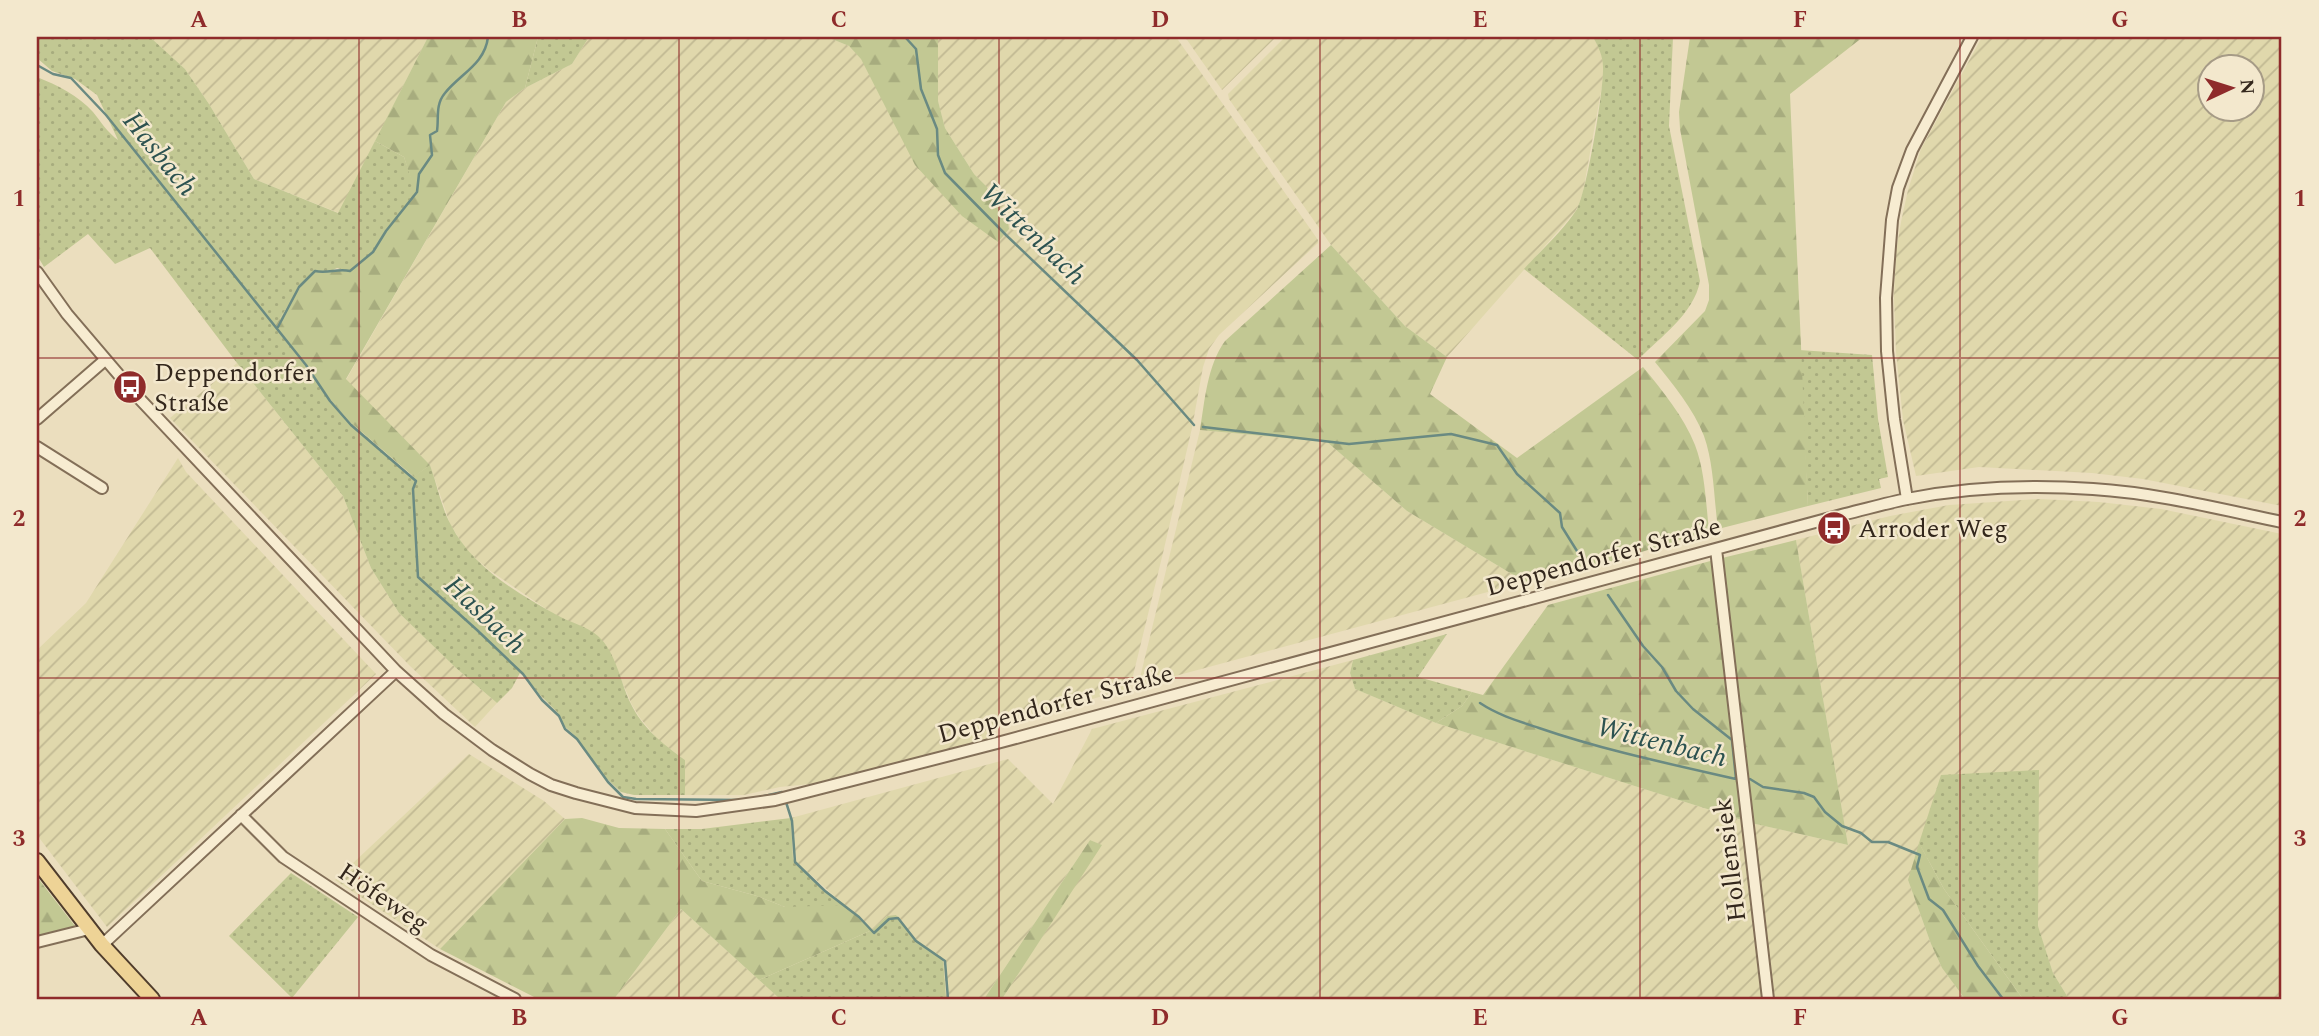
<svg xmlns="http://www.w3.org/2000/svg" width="2319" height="1036" font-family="Spectral,serif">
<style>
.farmland{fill:url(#farmland-furrows);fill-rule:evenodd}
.grass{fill:url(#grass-dots)}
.forest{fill:url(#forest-firs)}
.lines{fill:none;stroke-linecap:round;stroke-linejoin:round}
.stream{stroke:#6a8a82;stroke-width:2.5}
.minor-casing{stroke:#836f58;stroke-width:14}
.major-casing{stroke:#503d2c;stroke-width:18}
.minor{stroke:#f7ecd1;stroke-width:10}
.major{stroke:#eed396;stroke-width:14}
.grid{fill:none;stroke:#8f2b2b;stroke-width:2;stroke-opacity:0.55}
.labels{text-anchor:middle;stroke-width:5;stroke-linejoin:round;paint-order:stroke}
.poi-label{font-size:26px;fill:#33271c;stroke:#f3e8cd;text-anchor:start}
.street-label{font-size:26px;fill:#33271c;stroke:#f3e8cd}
.water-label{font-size:28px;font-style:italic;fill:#2c5250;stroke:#f3e8cd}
.neatline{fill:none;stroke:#8f2b2b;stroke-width:2.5}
.grid-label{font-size:23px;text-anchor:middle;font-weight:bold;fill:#8f2b2b}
</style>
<defs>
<pattern id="farmland-furrows" width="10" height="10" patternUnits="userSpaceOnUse" patternTransform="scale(1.75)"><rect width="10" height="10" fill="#e0d8ac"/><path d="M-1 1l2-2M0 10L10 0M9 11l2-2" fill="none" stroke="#c1b993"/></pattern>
<pattern id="grass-dots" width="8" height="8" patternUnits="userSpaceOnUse" patternTransform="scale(1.75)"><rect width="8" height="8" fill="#c2c893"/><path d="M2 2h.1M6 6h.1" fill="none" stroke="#a7ac7e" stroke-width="1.8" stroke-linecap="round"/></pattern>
<pattern id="forest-firs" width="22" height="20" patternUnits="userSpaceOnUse" patternTransform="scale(1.75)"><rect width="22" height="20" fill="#c2c893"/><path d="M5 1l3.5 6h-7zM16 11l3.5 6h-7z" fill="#a7ac7e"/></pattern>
</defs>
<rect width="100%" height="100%" fill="#ebdebe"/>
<path class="farmland" d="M 150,37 L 428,37 L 339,213 L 254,179 L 209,104 L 185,69 Z
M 589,37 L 827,37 L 849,46 L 986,186 L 974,174 L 945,128 L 938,102 L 938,37 L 1176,37 L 1318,240 L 1318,243 L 1219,335 L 1209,349 L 1203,367 L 1192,428 L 1163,553 L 1130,688 L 993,728 L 994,737 L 820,783 L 780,787 L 744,795 L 685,795 L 685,760 L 659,741 L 640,718 L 632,705 L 611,656 L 555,615 L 489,570 L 467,551 L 450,524 L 430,465 L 346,380 L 506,102 L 525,88 L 572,64 Z
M 1185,37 L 1276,37 L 1222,90 Z
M 1285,37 L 1593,37 L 1600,49 L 1604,65 L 1602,86 L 1583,192 L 1579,204 L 1575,212 L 1447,357 L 1405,326 L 1331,245 L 1229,99 L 1228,94 Z
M 1982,37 L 2282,37 L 2282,506 L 2143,479 L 2092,473 L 1979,467 L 1916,476 L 1903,420 L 1896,352 L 1894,297 L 1896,252 L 1901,222 L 1908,190 L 1921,149 ZM 2210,66 L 2252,66 L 2252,108 L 2210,108 Z
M 237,363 L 343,496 L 371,568 L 399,613 L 456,668 L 497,703 L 475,727 L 410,666 L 170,418 Z
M 1200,430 L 1327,442 L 1407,511 L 1525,582 L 1138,686 Z
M 178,458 L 186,472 L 376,674 L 107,927 L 37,835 L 37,650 L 86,603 Z
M 2039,499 L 2099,502 L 2161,509 L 2282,534 L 2282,999 L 2069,999 L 2053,973 L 2038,927 L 2038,770 L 1908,880 L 1931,944 L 1942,968 L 1965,999 L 1771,999 L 1751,823 L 1848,845 L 1796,540 L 1890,516 L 1949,505 Z
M 1353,660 L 1350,673 L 1355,689 L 1436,723 L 1745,821 L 1765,999 L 1002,999 L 1101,845 L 1090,840 L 984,999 L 950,999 L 946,997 L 943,958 L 914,938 L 896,916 L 887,916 L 872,930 L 793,859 L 791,818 L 1008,759 L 1053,804 L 1092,729 Z
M 469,754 L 544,801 L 565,819 L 440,949 L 335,880 Z
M 681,909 L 780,999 L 614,999 Z"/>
<path class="grass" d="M 37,37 L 150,37 L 185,69 L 209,104 L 254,179 L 338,213 L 375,141 L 404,157 L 416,192 L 385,231 L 372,252 L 349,271 L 337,268 L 298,287 L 297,292 L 275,326 L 304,361 L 328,397 L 349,421 L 413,477 L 430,465 C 437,484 441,507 451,525 C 471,565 516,593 555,614 C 568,622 587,626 598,636 C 616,652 620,681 630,702 C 642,728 663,744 685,760 L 685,795 L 634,795 L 621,792 L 606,778 L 574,735 L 562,724 L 557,712 L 540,695 L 521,671 L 512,688 L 497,703 L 456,668 L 399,613 L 371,568 L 343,496 L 237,363 L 150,248 L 115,264 L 88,234 L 44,267 L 37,255 L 37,77 C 57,85 79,96 93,112 C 101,122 108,133 118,140 L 97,95 L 75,79 L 52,71 L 37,58 Z
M 538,37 L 589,37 L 572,64 L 525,88 Z
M 1593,37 L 1673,37 L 1669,126 L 1700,281 C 1694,314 1660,337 1638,360 L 1524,269 C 1540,251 1564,230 1577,209 C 1587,191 1604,89 1603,67 C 1603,56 1598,46 1593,37 Z
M 1799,350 L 1872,355 L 1878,419 L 1888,477 L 1879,479 L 1881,488 L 1808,506 Z
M 1447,634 L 1418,677 L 1472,692 L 1462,706 L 1436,723 L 1355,689 L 1350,673 L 1353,660 Z
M 2039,770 L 2038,926 L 2053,973 L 2069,999 L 2023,999 L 1944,889 L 1919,843 L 1941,775 Z
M 791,818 L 793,859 L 823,888 L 848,907 L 785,907 L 757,896 L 702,881 L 665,829 L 702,829 Z
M 291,873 L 358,917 L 292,998 L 229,936 Z
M 896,915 L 914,938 L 943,958 L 946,997 L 950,999 L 780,999 L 759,980 L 872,930 L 887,916 Z"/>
<path class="forest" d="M 428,37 L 538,37 L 525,88 L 506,102 L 346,379 L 430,465 L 414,477 L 349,421 L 328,397 L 304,361 L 275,326 C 288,307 298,287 314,271 C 327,274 336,268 349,271 L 372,252 L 385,231 L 415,192 L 404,157 L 375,141 Z
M 827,37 L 938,37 L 938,101 L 945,128 L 974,174 L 986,186 L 1008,223 L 1009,229 L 998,242 L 962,216 L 915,165 L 861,59 L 849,46 Z
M 1690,37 L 1863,37 L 1790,94 L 1808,506 L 1718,529 C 1714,500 1714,464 1704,436 C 1694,410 1673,384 1655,362 L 1705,311 L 1709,300 L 1709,285 L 1680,129 L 1679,112 Z
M 1331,245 L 1405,326 L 1447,357 L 1430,394 L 1517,458 L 1643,367 C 1662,390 1684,417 1695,445 C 1705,471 1706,504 1709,531 L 1606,563 L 1574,567 L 1543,574 L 1525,582 L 1407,511 L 1327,442 L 1200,430 C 1205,400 1207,366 1225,341 Z
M 1796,540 L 1848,845 L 1751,823 L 1722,558 Z
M 1714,560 L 1745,821 L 1436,723 L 1462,706 L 1472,692 L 1483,695 L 1548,605 Z
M 582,818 L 619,828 L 665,829 L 702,881 L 757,896 L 785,907 L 844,905 L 872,930 L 759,980 L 681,909 L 614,999 L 538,999 L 440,949 L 565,819 Z
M 1090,840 L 1102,845 L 1002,999 L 984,999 Z
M 1919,843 L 1944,889 L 2023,999 L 1965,999 L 1942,968 L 1931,944 L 1908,880 Z
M 37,877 L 75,926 L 71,931 L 37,937 Z"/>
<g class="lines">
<path class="stream" d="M 905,37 L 916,49 L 921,89 L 937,129 L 938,155 L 945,173 L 1006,235 L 1137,360 L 1194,425
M 37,65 L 53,74 L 71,78 L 106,115 L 306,365 L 330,401 L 351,425 L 416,481 L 413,489 L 418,577 L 477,630 L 523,674 L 542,700 L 559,716 L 565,729 L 577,739 L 608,782 L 623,797 L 636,799 L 742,800
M 278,327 L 299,287 L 315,271 C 328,274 337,268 350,271 L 373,252 L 386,231 L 417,192 L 419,174 L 432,155 L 430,135 L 437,131 C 439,118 435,105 445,93 C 460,74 485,64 488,37
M 1203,427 L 1349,444 L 1451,434 L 1497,445 L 1517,474 L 1560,513 L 1562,527 L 1582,559
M 1480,703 C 1498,715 1518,721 1539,728 C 1603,750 1670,764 1736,779 L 1732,740 L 1693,709 L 1676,691 L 1662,667 L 1643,646 L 1608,595
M 1750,779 L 1763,787 L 1804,793 L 1814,797 L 1825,812 L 1842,826 L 1861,833 L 1872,842 L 1888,842 L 1920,855 L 1917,867 L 1929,899 L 1943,910 L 1978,966 L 2003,999
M 756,798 L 782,792 L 784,796
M 786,802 L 792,821 L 795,862 L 825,891 L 859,917 L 874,933 L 889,919 L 898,918 L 916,941 L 945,961 L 948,999"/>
<g class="minor-casing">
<path id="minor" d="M 37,272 L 67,314 L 136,395 L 396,671 L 444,714 L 492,750 L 530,774 L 551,785 L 576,793 L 635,808 L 696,811 L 775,800 L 1001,742 L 1845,514 C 1866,509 1887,503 1907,499 C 1968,487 2032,485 2093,489 C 2157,493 2220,509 2282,522
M 37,419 L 105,360
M 37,447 L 102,488
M 1907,499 L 1894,419 L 1887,351 L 1886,298 L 1892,220 L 1898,188 L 1912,150 L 1972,37
M 1716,549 L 1768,999
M 241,815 L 283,857 L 431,955 L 515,999
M 37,942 L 89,929
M 102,945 L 396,671"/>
</g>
<g class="major-casing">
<path id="major" d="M 37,861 L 102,945 L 152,999"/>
</g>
<use href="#minor" class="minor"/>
<use href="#major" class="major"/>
</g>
<path class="grid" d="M 359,37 L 359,999M 679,37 L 679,999M 999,37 L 999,999M 1320,37 L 1320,999M 1640,37 L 1640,999M 1960,37 L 1960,999M 37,358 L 2282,358M 37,678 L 2282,678"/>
<defs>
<g id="bus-disc" transform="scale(1.75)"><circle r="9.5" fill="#8f2b2b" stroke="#f3e8cd"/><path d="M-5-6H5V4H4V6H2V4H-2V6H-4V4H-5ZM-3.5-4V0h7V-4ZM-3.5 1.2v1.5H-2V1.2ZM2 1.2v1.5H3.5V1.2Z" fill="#fff"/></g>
</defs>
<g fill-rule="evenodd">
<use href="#bus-disc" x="130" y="387"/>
<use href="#bus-disc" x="1834" y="528"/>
</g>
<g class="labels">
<g class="poi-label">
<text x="154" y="381">Deppendorfer<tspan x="154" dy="30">Straße</tspan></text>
<text x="1858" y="537">Arroder Weg</text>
</g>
<g class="street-label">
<text transform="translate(1603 556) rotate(-15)" y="9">Deppendorfer Straße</text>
<text transform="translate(1055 703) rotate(-15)" y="9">Deppendorfer Straße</text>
<text transform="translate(1729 860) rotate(-97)" y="9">Hollensiek</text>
<text transform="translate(384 897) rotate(34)" y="9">Höfeweg</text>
</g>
<g class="water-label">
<text transform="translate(161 153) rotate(51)" y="10">Hasbach</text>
<text transform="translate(1034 233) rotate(44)" y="10">Wittenbach</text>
<text transform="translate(486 614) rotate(43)" y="10">Hasbach</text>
<text transform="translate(1662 741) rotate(14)" y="10">Wittenbach</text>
</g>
</g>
<rect width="2319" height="1036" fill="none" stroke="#f3e8cd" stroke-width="77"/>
<g transform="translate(2231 88) rotate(86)"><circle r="33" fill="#f3e8cd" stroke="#a69b86" stroke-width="2"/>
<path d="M0-5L12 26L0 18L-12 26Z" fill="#8f2b2b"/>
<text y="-10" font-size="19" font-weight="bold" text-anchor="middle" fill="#33271c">N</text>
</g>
<rect x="38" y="38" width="2242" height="960" class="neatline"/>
<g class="grid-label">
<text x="199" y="27">A</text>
<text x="519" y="27">B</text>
<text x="839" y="27">C</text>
<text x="1160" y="27">D</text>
<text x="1480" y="27">E</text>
<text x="1800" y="27">F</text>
<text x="2120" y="27">G</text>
<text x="19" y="206">1</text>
<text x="2300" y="206">1</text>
<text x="19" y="526">2</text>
<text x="2300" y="526">2</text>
<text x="19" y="846">3</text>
<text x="2300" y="846">3</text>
<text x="199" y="1025">A</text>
<text x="519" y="1025">B</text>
<text x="839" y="1025">C</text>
<text x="1160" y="1025">D</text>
<text x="1480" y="1025">E</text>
<text x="1800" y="1025">F</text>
<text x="2120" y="1025">G</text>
</g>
</svg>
